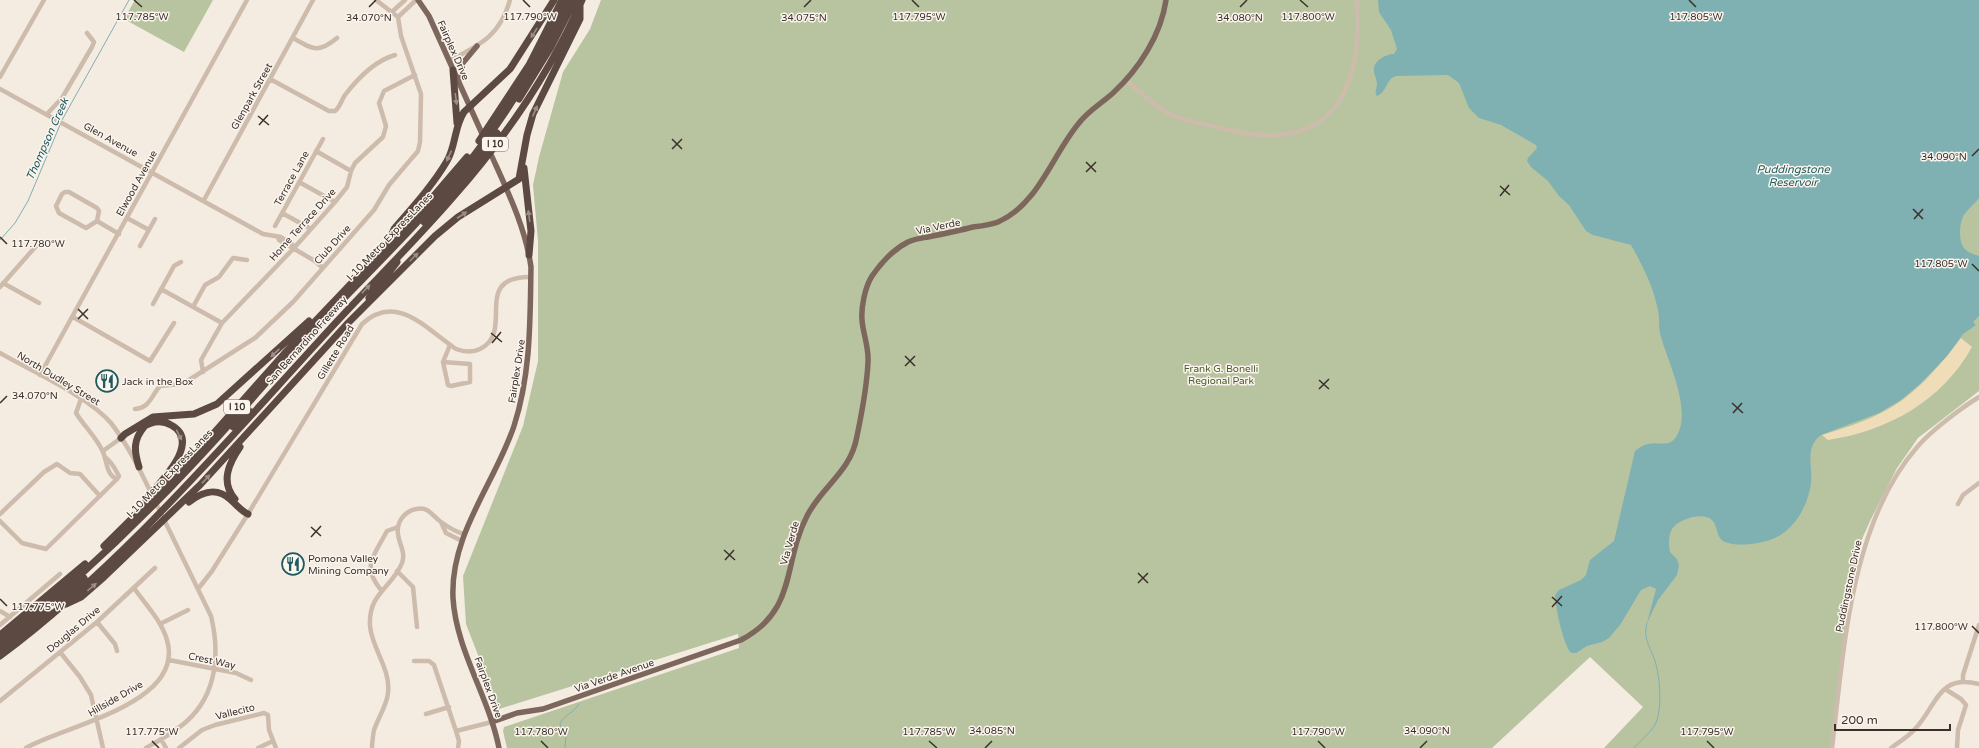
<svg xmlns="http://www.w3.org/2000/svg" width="1979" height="748" font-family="'Varela Round',sans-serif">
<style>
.green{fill:#b8c4a0}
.sand{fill:#efdcb8}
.water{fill:#7fb0b2}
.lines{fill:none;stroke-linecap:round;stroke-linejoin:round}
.stream{stroke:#7fb0b2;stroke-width:1}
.minor{stroke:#cdbbac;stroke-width:4.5}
.major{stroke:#7d675c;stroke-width:5.5}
.highway{stroke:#5c4a42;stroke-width:7}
.oneway{fill:#9c8e87}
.ticks{fill:none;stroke:#3b302b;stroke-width:1.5}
.labels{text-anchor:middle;stroke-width:3;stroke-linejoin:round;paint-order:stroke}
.shield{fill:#fbf5ee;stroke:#756b66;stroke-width:1}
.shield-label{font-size:9px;font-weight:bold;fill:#3b302b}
.street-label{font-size:10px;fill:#3b302b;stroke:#fbf5ee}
.park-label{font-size:10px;fill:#4a5a2e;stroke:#fbf5ee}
.poi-label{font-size:10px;fill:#3b302b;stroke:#fbf5ee;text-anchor:start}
.water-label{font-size:11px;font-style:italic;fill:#1f5a5e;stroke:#fbf5ee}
.ticks-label{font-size:10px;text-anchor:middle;fill:#3b302b;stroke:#fbf5ee;stroke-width:3;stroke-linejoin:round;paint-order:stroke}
</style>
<rect width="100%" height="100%" fill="#f4ebe1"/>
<path class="green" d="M 135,0 L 213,0 L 184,52 L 124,19 Z
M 601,0 L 1979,0 L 1979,391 L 1918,438 L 1897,468 L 1871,519 L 1862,539 L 1857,561 L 1839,679 L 1830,748 L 1604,748 L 1643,707 L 1590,657 L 1492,748 L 507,748 L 503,731 L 504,727 L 739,648 L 738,634 L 499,709 L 466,624 L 463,576 L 523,426 L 538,361 L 538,241 L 533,185 L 539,157 L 563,72 L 590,29 Z"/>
<path class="sand" d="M 1961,338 L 1972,347 C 1942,401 1888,431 1828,440 L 1822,435 C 1841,429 1861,423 1879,414 C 1913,398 1939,367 1961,338 Z"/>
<path class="water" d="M 1378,0 L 1979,0 L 1979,198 C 1975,203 1968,209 1964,215 C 1959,223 1958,242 1965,249 C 1968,253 1974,254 1979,256 L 1979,316 L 1973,322 L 1976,325 L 1963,334 L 1947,356 L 1921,383 L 1901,400 L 1879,413 L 1821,435 C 1804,448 1813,465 1811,483 C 1808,506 1794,532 1770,540 C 1757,544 1738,547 1725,542 C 1715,538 1719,523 1709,518 C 1698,513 1676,520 1671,531 C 1668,538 1669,546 1670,552 L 1677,559 L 1679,565 L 1677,575 L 1658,600 L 1647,623 L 1656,589 L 1650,586 L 1641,590 L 1620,625 L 1609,638 L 1602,642 L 1587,646 L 1576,653 L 1571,653 C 1564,646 1555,607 1555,595 L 1559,590 L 1581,580 L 1586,575 L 1590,560 L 1614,541 L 1635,451 C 1639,448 1643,445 1648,444 C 1658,441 1669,448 1676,437 C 1693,412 1668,362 1661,337 C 1658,328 1660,319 1658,310 C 1653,286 1643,266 1631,245 L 1593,235 L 1586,231 L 1569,205 L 1559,196 L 1548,181 L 1531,167 L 1527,161 L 1528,158 L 1537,148 L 1536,145 L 1501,125 L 1479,118 L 1469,108 L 1459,83 L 1448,75 L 1396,76 C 1386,79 1387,92 1377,96 C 1374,91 1377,89 1377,84 C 1377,79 1373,73 1374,68 C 1375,60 1387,54 1394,54 L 1397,49 L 1391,30 L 1379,12 Z"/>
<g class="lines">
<path class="stream" d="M 62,120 L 129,0
M 0,240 L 15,223 L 28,201 L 60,125
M 565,748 L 566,736 L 560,724 C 563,715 574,713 579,704
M 1634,748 C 1640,741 1650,733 1655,725 C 1663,709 1660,674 1654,658 C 1649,645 1643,638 1647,623"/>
<path class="minor" d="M 393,11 L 405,0
M 398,17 L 416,0
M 293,38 C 312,49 318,54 337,38
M 449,61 C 480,45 500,36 510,0
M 0,77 L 44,0
M 270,79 L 329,111 L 335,111 C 340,107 341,101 345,95 C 358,78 374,61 395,55
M 1126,80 C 1141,93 1156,108 1175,116 C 1190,122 1208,125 1225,129 C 1284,144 1337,135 1353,67 C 1359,45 1357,22 1357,0
M 0,89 L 263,234 L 281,237 L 293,245 L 294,248
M 47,114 L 62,98 L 92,47 L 94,42 L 87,33
M 316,151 L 351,171
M 299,182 L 335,202
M 65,192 L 69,192 L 97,208 L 99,211 L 97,221 L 86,228 L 59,213 L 56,206 L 62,194 Z
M 204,200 L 313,0
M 282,213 L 311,229
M 127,218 L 149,230
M 97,221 L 119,234
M 275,226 L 323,139
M 278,237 L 279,240 L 315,261 L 323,268
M 140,246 L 155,219
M 3,283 L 39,303
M 0,287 L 37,245
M 161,289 L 222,323
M 153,304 L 174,266 L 181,262
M 193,307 L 205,285 L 219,277 L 233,258 L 247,260
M 73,317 L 150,361 L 174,323
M 0,353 C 31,371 88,396 111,423 C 128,445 140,470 152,495
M 443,362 L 470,364 L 470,382 L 451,386 L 448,385 L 443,362 L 450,345
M 203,372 L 201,360 L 222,323 L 294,248 L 335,202 L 347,187 L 351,171 L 355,163 L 383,137 L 386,126 L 379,103 L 384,91 L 415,75
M 40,375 L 247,0
M 81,399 L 76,413 C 84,426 97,438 103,452 C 107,461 106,475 117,479
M 135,409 C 150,408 151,396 160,386 L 180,384 L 189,380 L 255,338 L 293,302 L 374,210 L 389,185 L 418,151 L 420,142 L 421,94 L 401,36 L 398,17 L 376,0
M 103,451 L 121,438
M 1958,504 L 1963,495 L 1979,483
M 0,514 L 44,472 L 57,464 L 70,473 L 80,474 L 100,496
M 0,521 L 22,543 L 46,549 L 117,479 L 119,476 C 115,469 112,462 105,457
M 441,522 L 446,533 L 462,541
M 397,571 L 413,587 L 417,627
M 198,589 L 212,571 L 248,514 L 362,324 C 397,292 426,329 456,349 C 464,352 472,353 480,349 C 516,332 470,276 531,277
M 381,590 C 361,566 374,556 387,531 L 398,527
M 0,611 L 10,617
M 97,622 L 115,644 L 117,651
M 160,624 L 188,610
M 0,625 L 60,574
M 60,652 L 80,677 L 91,695 L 103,748
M 169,660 L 236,673 L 251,680
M 414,661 L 429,661 L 434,665 L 456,731 L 459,741 L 458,748
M 1963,681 L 1963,675 L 1979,625
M 1945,689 L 1961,699 L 1966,705 L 1958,730 L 1957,748
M 0,701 L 97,622 L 155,568
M 426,714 L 449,707
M 456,731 L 492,722
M 161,739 L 166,748
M 26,748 C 63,726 186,704 167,640 C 161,620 146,605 134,588
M 146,748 C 160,740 175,732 187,721 C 217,694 220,653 211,616 L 155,501
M 179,748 L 202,730 L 215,725 L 264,713 L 268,715 L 269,730 L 276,748
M 258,748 L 273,741
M 372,748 C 372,742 373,736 374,730 C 378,718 387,705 388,693 C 391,669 372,649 370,626 C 368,593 392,588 402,563 C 406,552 399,544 398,534 C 396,522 405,511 416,509 C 429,506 432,516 441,522 C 448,527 455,532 464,534
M 1832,748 C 1844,650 1850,523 1918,446 C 1931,431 1961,408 1979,397
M 1891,748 C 1899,742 1908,737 1915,729 C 1937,706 1938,673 1979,684"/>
<path class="major" d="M 418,0 L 429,16 L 484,138
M 458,82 L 462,74 L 462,64 L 477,46
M 489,150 C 506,188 525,225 531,267 C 530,321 531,373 514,426 C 495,483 450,534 453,598 C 456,650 489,697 499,748
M 492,722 L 517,713 L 543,709 L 741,640 C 798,610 782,564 807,516 C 822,486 851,472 857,436 C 862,412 867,386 868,362 C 869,347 863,334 862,320 C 861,307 865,287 872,276 C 881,263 894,249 908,242 C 914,239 922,238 928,237 C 943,234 958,231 973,227 C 981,226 990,225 998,222 C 1039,204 1052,155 1079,123 C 1088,111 1102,103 1113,93 C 1139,69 1161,35 1166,0"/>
<path class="highway" d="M 453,70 L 457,123
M 519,99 L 551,47 L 575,0
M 479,141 L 529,65 L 562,0
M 524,168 L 531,231 L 529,255
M 424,222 L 462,178 L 497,133
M 389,241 L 394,229 C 412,208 433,185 447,161 C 456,146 454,127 464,112 L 510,69 L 554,0
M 369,298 L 397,262
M 233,427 L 242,417 L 251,412
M 141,428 C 150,422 161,419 171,425 C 203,442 159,483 146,499
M 121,438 L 125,434 L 153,417 L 194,414 L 217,404 L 309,321
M 139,467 C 134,451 133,440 144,427
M 235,499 C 220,482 229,463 240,447
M 189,502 C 203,491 217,487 231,500 C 237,505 241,511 248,514
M 104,546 L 181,470 L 284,354 L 425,206 L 467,157
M 59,600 L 84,578
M 66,604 L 81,597 L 104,577 L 200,485 L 347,324 L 435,236 L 458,217 L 519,179 L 527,135 L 533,114 L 580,19 L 580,6
M 0,635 L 85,564
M 0,643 C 68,589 132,529 191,466 C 230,425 266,382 304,340 C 356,284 413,231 461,172 C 504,119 540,61 569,0
M 0,649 L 48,610
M 0,656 C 118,568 219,450 318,342 C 362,293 411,246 454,196 C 505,138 551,71 582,0"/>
</g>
<defs><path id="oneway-solid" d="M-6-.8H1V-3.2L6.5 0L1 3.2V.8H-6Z"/></defs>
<g class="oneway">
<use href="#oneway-solid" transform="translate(534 33) rotate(122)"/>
<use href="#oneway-solid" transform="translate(456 99) rotate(82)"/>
<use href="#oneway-solid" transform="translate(535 111) rotate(-67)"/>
<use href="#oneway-solid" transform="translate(449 156) rotate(115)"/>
<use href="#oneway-solid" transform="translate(462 215) rotate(-33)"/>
<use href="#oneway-solid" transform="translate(529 216) rotate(-98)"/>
<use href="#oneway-solid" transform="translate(414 257) rotate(-45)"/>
<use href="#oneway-solid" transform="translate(366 289) rotate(-46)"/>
<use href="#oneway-solid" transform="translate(275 353) rotate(137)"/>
<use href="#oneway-solid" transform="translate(179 435) rotate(64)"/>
<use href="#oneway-solid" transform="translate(206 479) rotate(-47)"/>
<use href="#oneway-solid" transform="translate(92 587) rotate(-40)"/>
</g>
<path class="ticks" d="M 134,0 L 142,7M 523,0 L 530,7M 912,0 L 919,7M 1300,0 L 1308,7M 1689,0 L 1696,7M 369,7 L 376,0M 804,7 L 811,0M 1240,7 L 1247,0M 258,116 L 269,125M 259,125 L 268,115M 672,139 L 682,149M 672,149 L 682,139M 1972,156 L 1979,149M 1086,162 L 1096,172M 1086,172 L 1096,162M 1500,186 L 1510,195M 1500,196 L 1509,185M 1913,209 L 1923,219M 1914,219 L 1923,209M 0,237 L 7,244M 1972,264 L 1979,271M 78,309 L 88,319M 78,319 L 88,309M 491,333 L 502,342M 492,343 L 501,332M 905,356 L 915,366M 905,366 L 915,356M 1319,380 L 1329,389M 1319,389 L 1329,379M 0,403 L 7,396M 1732,403 L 1743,413M 1733,413 L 1742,403M 311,527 L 321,536M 311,537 L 321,526M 724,550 L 735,560M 725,560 L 734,550M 1138,573 L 1148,583M 1138,583 L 1148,573M 1552,597 L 1562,606M 0,599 L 7,606M 1552,607 L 1562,596M 1972,626 L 1979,633M 152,741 L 159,748M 541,741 L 548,748M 929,741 L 937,748M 1318,741 L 1325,748M 1707,741 L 1714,748M 985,748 L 992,741M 1420,748 L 1427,741"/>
<defs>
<g id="restaurant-ring" transform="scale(1.15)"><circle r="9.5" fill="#fbf5ee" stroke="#1f5a5e" stroke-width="1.5"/><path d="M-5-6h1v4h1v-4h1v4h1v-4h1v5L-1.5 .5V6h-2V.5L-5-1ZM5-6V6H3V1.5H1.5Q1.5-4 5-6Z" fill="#1f5a5e"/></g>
</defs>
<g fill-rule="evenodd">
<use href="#restaurant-ring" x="107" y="381"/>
<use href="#restaurant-ring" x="293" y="564"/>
</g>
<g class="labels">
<g class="shield">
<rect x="482" y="137" width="26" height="14" rx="3"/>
<rect x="224" y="400" width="26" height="14" rx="3"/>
</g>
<g class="shield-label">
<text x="495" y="147">I 10</text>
<text x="237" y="410">I 10</text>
</g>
<g class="street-label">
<text transform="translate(454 50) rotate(66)" y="4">Fairplex Drive</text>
<text transform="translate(251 96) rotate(-61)" y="4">Glenpark Street</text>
<text transform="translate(111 139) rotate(29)" y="4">Glen Avenue</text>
<text transform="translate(291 178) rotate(-61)" y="4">Terrace Lane</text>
<text transform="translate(136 183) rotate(-61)" y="4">Elwood Avenue</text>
<text transform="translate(302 224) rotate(-48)" y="4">Home Terrace Drive</text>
<text transform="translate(938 226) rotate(-12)" y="4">Via Verde</text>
<text transform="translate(389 236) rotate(-46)" y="4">I-10 Metro ExpressLanes</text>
<text transform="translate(332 244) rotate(-48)" y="4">Club Drive</text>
<text transform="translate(306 340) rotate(-48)" y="4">San Bernardino Freeway</text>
<text transform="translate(335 352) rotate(-59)" y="4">Gillette Road</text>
<text transform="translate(516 371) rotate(-81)" y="4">Fairplex Drive</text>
<text transform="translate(59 378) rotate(31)" y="4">North Dudley Street</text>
<text transform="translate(169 473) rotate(-46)" y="4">I-10 Metro ExpressLanes</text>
<text transform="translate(789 543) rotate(-74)" y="4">Via Verde</text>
<text transform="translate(1848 586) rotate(-78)" y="4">Puddingstone Drive</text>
<text transform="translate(73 629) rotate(-40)" y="4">Douglas Drive</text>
<text transform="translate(212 660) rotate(12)" y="4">Crest Way</text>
<text transform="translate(614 675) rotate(-19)" y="4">Via Verde Avenue</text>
<text transform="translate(489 687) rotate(70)" y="4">Fairplex Drive</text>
<text transform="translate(115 698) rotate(-30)" y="4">Hillside Drive</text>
<text transform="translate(235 711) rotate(-14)" y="4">Vallecito</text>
</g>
<g class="park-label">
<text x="1221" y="372">Frank G. Bonelli<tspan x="1221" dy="12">Regional Park</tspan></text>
</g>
<g class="poi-label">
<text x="122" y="385">Jack in the Box</text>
<text x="308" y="562">Pomona Valley<tspan x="308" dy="12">Mining Company</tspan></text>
</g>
<g class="water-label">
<text transform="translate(47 139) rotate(-66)" y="4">Thompson Creek</text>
<text x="1793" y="173">Puddingstone<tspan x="1793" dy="13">Reservoir</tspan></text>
</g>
</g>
<g class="ticks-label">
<text x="1308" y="20">117.800°W</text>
<text x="142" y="20">117.785°W</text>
<text x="530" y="20">117.790°W</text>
<text x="919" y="20">117.795°W</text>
<text x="1696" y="20">117.805°W</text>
<text x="369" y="21">34.070°N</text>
<text x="804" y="21">34.075°N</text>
<text x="1240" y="21">34.080°N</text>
<text x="1944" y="160">34.090°N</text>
<text x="38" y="247">117.780°W</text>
<text x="1941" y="267">117.805°W</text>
<text x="35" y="399">34.070°N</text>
<text x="38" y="610">117.775°W</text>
<text x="1941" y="630">117.800°W</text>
<text x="992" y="734">34.085°N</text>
<text x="1427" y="734">34.090°N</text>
<text x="152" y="735">117.775°W</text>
<text x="541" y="735">117.780°W</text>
<text x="929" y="735">117.785°W</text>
<text x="1318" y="735">117.790°W</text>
<text x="1707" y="735">117.795°W</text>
</g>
<path d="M1835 724v6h115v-6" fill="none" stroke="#3b302b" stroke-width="2"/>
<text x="1841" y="724" font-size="12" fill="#3b302b" stroke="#fbf5ee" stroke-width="3" paint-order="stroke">200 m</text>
</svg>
